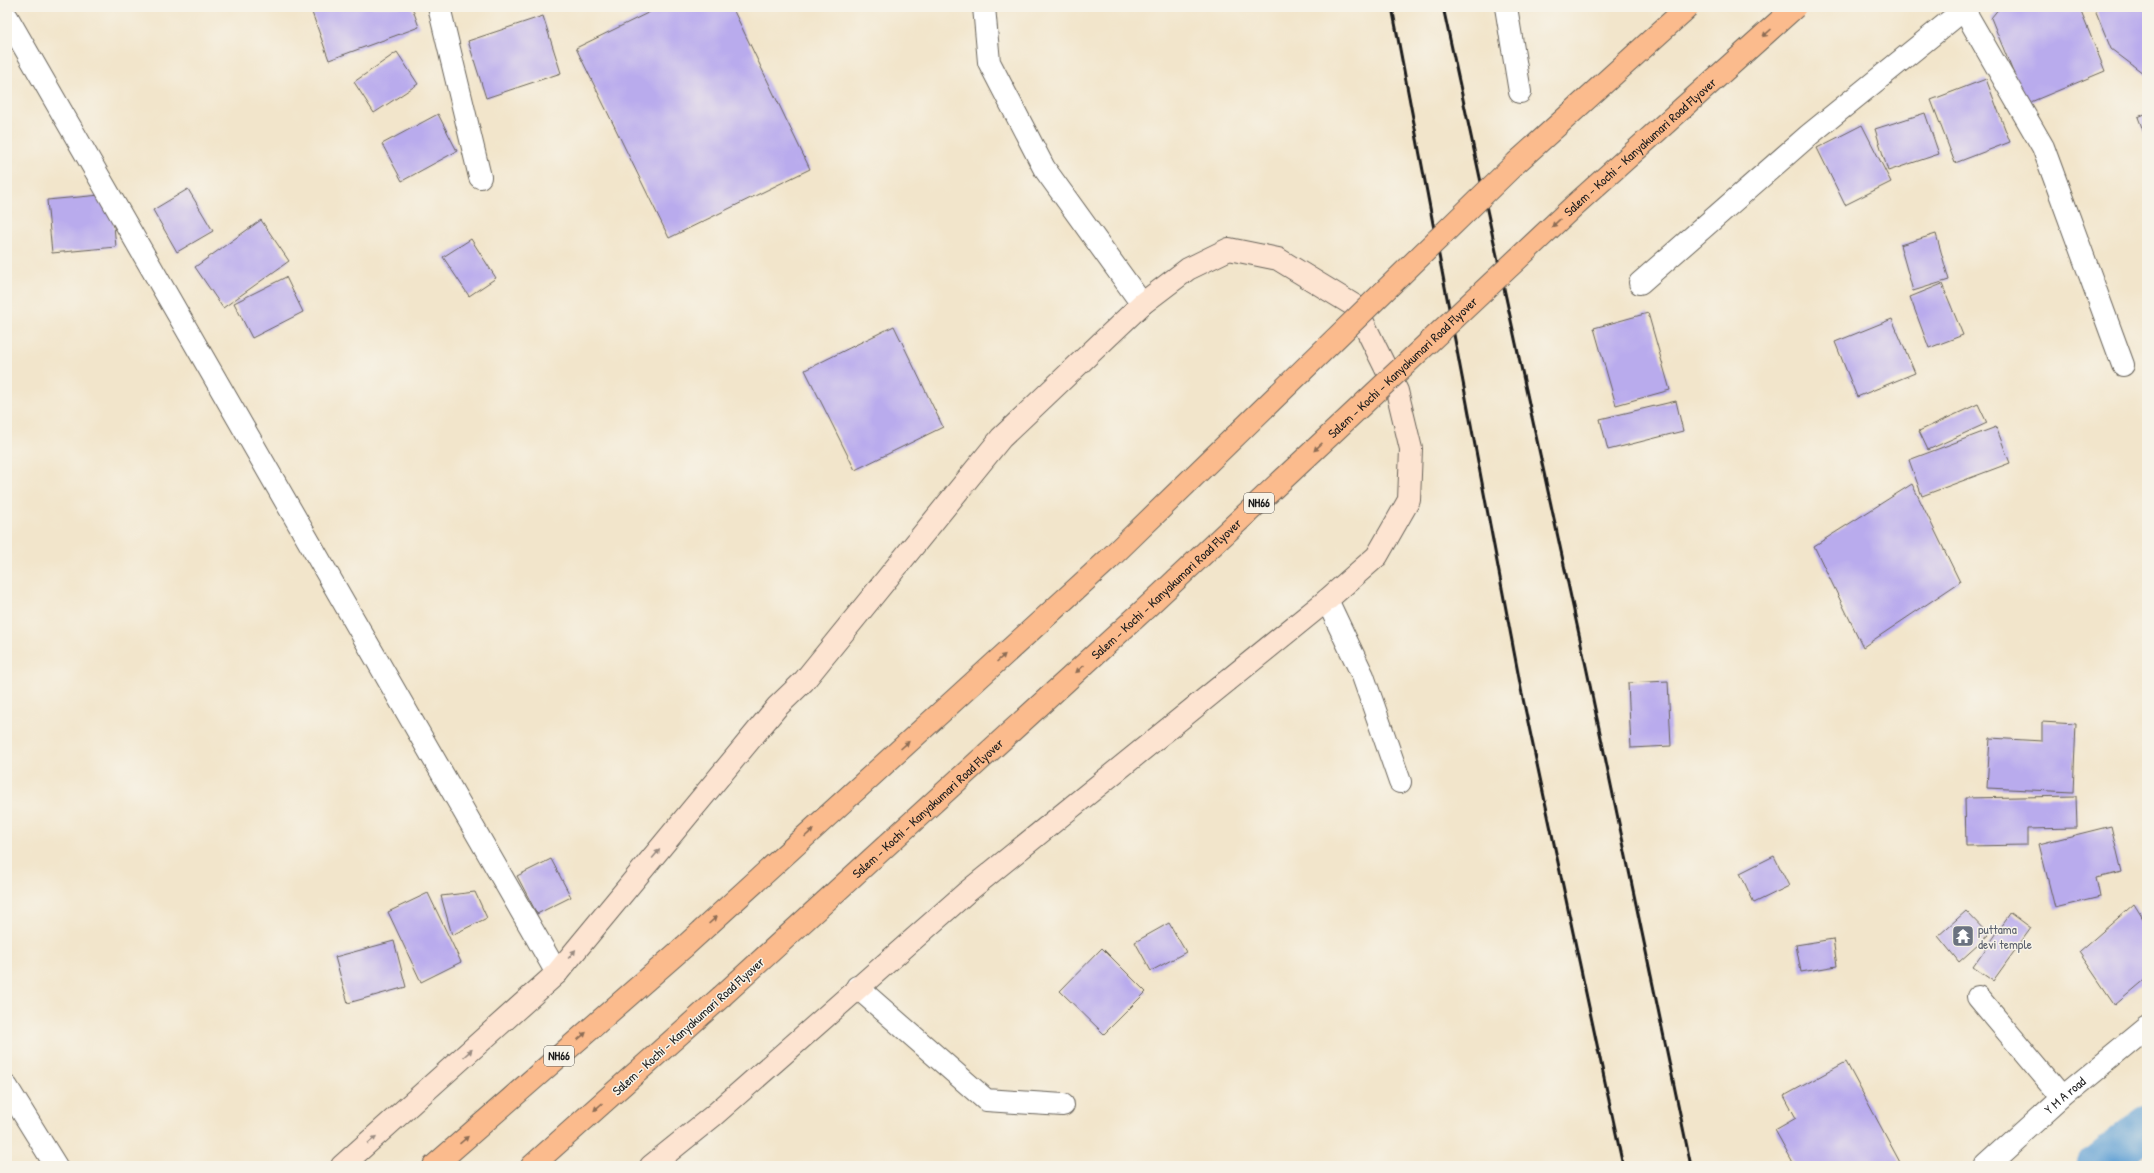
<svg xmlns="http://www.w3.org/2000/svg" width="2154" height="1173" font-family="'Patrick Hand',sans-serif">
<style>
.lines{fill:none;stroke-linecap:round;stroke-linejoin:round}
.canal{stroke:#63a2d5;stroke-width:41}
.building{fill:#b9abed}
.street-casing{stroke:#676259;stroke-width:24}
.secondary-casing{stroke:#676259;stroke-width:24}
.highway-casing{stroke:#676259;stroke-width:24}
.street{stroke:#fff;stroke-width:22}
.secondary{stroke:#fde4d1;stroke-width:22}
.highway{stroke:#fbbb8d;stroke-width:22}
.rail{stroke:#1c1c1c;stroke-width:3}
.highway-bridge-casing{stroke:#676259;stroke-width:24;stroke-linecap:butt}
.highway-bridge{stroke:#fbbb8d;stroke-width:22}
.oneway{fill:#8c6c54}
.oneway2{fill:#988a80}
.labels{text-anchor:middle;stroke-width:3;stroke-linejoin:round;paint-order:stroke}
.shield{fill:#f7f3e8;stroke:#5e5c59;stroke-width:1}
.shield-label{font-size:12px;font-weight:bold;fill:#1c1c1c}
.street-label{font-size:13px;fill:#1c1c1c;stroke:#f7f3e8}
.worship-label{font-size:13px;fill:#5b616d;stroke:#f7f3e8;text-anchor:start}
</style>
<rect width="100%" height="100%" fill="#f7f3e8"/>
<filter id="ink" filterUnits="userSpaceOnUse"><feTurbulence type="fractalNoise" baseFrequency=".025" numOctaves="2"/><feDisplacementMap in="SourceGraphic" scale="8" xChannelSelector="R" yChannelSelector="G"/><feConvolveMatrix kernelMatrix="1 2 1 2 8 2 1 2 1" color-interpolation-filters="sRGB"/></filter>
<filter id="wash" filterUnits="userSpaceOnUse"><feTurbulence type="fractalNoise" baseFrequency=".012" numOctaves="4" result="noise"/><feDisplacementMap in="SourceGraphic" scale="16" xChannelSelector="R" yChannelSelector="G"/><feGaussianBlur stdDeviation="0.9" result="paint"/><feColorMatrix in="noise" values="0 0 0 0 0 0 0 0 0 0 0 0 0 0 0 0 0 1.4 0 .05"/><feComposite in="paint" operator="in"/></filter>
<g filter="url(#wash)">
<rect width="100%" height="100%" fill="#f2e5cb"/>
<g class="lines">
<path class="canal" d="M 2098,1166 L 2147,1126"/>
</g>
<g id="blocks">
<path class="building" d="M 310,7 L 412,7 L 419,27 L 329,60 Z
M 660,7 L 732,7 L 810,169 L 669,238 L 576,48 Z
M 2000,7 L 2079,7 L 2105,71 L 2026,104 L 1991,18 Z
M 2094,7 L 2147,7 L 2147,76 L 2111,49 Z
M 543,16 L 561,73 L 486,98 L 468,41 Z
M 397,52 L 418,84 L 374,113 L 354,82 Z
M 1986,79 L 2010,142 L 1955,163 L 1931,100 Z
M 1925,113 L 1939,154 L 1888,171 L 1875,129 Z
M 2147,113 L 2147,141 L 2138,117 Z
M 438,114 L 457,151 L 402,181 L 382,144 Z
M 1862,125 L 1891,182 L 1845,205 L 1817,148 Z
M 188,189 L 213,231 L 177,252 L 153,210 Z
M 111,194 L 116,247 L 52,253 L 47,200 Z
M 261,220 L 289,261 L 223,308 L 195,267 Z
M 1936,234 L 1949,280 L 1913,291 L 1900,245 Z
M 471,239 L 496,278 L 469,296 L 443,257 Z
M 286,277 L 303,312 L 252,338 L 234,303 Z
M 1942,284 L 1963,335 L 1929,348 L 1910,297 Z
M 1648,313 L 1670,390 L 1616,405 L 1594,328 Z
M 1892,319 L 1915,373 L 1857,397 L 1835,342 Z
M 894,326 L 943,427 L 855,470 L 805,370 Z
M 1676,401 L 1683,431 L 1608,450 L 1600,419 Z
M 1978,404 L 1987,423 L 1928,450 L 1919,431 Z
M 1996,427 L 2010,463 L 1922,496 L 1909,460 Z
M 1912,484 L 1960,582 L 1863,647 L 1814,546 Z
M 1668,681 L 1671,746 L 1631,748 L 1628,683 Z
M 2042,722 L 2076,724 L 2073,792 L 1987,788 L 1990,738 L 2042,741 Z
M 2076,796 L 2077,828 L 2027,829 L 2027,845 L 1966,846 L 1965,798 Z
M 2111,826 L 2122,872 L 2096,878 L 2100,897 L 2055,908 L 2039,844 Z
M 1774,856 L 1789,886 L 1754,903 L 1740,873 Z
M 551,859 L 571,897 L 537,914 L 517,876 Z
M 475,892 L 487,918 L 452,935 L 441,896 Z
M 428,893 L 461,962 L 421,982 L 388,912 Z
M 2134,904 L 2147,925 L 2147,978 L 2115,1005 L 2079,952 Z
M 1966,911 L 1989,935 L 1959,962 L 1938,936 Z
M 2011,913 L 2031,928 L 1993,981 L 1973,967 Z
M 1169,923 L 1186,952 L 1151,971 L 1135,942 Z
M 1833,939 L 1837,966 L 1801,972 L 1796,945 Z
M 394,941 L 406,987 L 348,1003 L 335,957 Z
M 1102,948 L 1146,992 L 1104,1034 L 1060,991 Z
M 1846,1062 L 1902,1166 L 1795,1166 L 1775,1130 L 1796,1118 L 1784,1096 Z"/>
</g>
</g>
<g filter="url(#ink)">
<use href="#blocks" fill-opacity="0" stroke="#676259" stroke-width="1"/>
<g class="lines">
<g class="street-casing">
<g id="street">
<path d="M 439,7 L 480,177"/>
<path d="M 984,7 L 989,62 L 1044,168 L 1142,304"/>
<path d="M 1506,7 L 1520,92"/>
<path d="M 1964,10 L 2043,147 L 2123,365"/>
<path d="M 7,17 L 557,973"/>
<path d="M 1640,283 L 1809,135 L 1967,7"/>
<path d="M 1327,600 L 1363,676 L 1400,782"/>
<path d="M 857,987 L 986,1100 L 1063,1105"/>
<path d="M 1978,997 L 2062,1097"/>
<path d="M 7,1087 L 56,1166"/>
<path id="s1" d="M 1986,1166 L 2062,1097 L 2147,1027"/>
</g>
</g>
<g class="secondary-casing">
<path id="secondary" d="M 342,1166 L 557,973 L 777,707 L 804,681 L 1001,438 L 1142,304 L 1188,269 L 1229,249 L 1278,259 L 1355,306 L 1397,391 L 1411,449 L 1409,500 L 1377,556 L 1327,600 L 967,892 L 713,1116 L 651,1166"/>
</g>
<g class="highway-casing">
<path id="highway" d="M 434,1166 L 684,947
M 532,1166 L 721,997"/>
</g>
<use href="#street" class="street"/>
<use href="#secondary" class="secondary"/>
<use href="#highway" class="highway"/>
<path class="rail" d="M 1392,7 L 1522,694 L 1623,1166
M 1443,7 L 1587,671 L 1691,1166"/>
<g class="highway-bridge-casing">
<g id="highway-bridge">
<path d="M 684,947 L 1109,559 L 1516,163 L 1688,7"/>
<path id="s2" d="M 721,997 L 1145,609 L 1576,204 L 1795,7"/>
</g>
</g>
<use href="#highway-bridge" class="highway-bridge"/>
</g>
<defs><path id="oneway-solid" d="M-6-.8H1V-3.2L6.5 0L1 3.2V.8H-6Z"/></defs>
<g class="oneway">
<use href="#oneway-solid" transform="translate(1767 33) rotate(138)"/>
<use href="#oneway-solid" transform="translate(1556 223) rotate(137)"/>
<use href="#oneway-solid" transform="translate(1318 447) rotate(137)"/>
<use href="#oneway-solid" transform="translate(1001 658) rotate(-42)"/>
<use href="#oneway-solid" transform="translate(1080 669) rotate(138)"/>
<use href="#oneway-solid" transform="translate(905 745) rotate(-42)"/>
<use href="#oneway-solid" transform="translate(809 833) rotate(-42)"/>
<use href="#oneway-solid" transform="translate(713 920) rotate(-42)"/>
<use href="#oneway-solid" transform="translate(582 1036) rotate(-41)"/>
<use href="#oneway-solid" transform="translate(598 1107) rotate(138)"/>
<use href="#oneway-solid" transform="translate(464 1140) rotate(-41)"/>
</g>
<g class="oneway2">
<use href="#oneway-solid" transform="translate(656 854) rotate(-50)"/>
<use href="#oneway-solid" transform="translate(572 954) rotate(-50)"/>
<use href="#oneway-solid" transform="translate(468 1053) rotate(-42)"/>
<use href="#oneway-solid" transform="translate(372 1140) rotate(-41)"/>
</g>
</g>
<defs>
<g id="temple-square" transform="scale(1.15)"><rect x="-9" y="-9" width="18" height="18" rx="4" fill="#6b7280" stroke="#f7f3e8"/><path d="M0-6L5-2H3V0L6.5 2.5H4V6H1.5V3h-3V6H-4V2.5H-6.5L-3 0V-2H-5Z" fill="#fff"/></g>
</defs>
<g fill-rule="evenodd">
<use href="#temple-square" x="1963" y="936"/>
</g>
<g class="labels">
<g class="shield">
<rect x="1244" y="493" width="30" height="20" rx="3"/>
<rect x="544" y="1046" width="30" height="20" rx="3"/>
</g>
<g class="shield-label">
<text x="1259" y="507">NH66</text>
<text x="559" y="1060">NH66</text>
</g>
<g class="street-label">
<text dy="5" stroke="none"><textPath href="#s2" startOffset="1252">Salem - Kochi - Kanyakumari Road Flyover</textPath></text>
<text dy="5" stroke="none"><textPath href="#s2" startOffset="928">Salem - Kochi - Kanyakumari Road Flyover</textPath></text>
<text dy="5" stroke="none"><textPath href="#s2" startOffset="604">Salem - Kochi - Kanyakumari Road Flyover</textPath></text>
<text dy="5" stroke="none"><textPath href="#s2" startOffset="280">Salem - Kochi - Kanyakumari Road Flyover</textPath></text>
<text transform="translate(688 1026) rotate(-42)" y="5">Salem - Kochi - Kanyakumari Road Flyover</text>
<text dy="5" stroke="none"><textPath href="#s1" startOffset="106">Y M A road</textPath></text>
</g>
<g class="worship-label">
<text x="1978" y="934">puttama<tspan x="1978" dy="15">devi temple</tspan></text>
</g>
</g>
<rect width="2154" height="1173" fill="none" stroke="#f7f3e8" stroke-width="24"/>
</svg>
